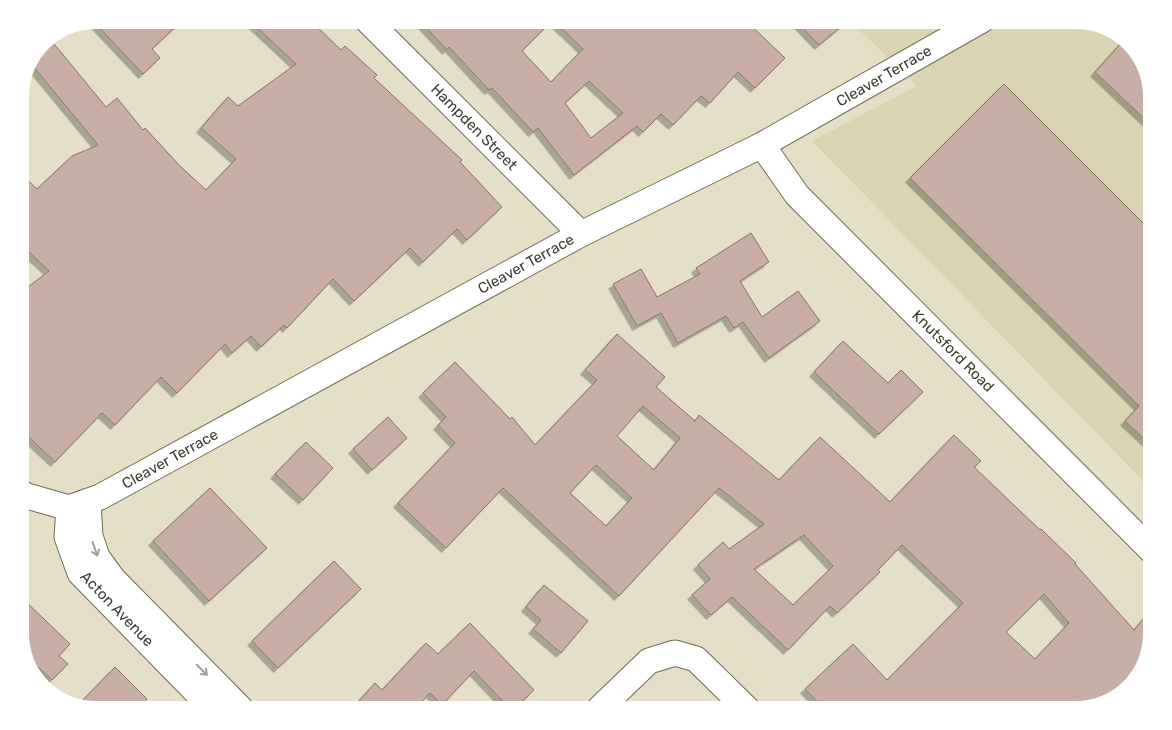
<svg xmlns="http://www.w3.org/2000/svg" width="1172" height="730" font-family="Rubik,sans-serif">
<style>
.built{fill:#dbd4b4}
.building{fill:#c8aea4;stroke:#8a7268;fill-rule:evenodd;filter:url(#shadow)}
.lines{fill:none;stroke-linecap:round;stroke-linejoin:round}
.minor-casing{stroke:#716c56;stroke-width:27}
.minor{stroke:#fff;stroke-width:25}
.oneway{stroke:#9f9e99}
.labels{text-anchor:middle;stroke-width:5;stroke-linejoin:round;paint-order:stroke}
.street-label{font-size:15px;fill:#3f3d33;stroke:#fff}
</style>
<defs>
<filter id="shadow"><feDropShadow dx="-4.5" dy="4.5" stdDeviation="0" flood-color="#0004"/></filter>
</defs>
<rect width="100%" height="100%" fill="#e4dfc6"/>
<path class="built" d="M 849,20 L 1076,20 L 1118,33 L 1142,58 L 1152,91 L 1152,490 L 812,141 L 917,86 Z"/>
<path class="building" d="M 96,20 L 183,20 L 152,49 L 160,58 L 143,74 L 93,21 Z
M 249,20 L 310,20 L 341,50 L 345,46 L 377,75 L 374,78 L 462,160 L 460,162 L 502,207 L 467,240 L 457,229 L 423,262 L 410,248 L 354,301 L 333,279 L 287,328 L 284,325 L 261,347 L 251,336 L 232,353 L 225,344 L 177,393 L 161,377 L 115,425 L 102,413 L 55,462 L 20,429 L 20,293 L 49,271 L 20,244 L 20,173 L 37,189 L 72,156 L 98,145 L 32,65 L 42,42 L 50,39 L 106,107 L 117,98 L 143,130 L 145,128 L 179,165 L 206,190 L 236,159 L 201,128 L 228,97 L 238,106 L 296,64 Z
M 419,20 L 677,20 L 688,29 L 697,20 L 745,20 L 785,58 L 755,88 L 738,72 L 710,103 L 701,96 L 673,125 L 661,114 L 643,132 L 637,126 L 574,175 L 538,128 L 533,132 L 492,88 L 489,90 L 449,47 L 447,50 ZM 553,20 L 583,49 L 551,82 L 522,51 ZM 589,81 L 623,113 L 591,138 L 565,103 Z
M 795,20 L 849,20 L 819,45 Z
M 1124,40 L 1142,58 L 1152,91 L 1152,126 L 1095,72 Z
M 1004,84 L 1152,232 L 1152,446 L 1125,421 L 1139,406 L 910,178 Z
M 751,233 L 769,262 L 740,281 L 762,317 L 798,291 L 820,321 L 769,358 L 743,322 L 734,328 L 726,316 L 678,343 L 661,313 L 637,326 L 613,284 L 641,269 L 657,297 L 700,274 L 696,268 Z
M 617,334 L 665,377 L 656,387 L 695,421 L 699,415 L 779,480 L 820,437 L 890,502 L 954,435 L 981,461 L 974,467 L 1040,530 L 1041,529 L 1076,563 L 1075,564 L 1134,630 L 1152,609 L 1152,634 L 1145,656 L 1135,669 L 1139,672 L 1133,679 L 1134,681 L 1114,700 L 1076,710 L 825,710 L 805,689 L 853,644 L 887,680 L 963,603 L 902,545 L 878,570 L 880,572 L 837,613 L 830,606 L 788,650 L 732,597 L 711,615 L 692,595 L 710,579 L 698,565 L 723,542 L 729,549 L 764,524 L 719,488 L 619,596 L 503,488 L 446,548 L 398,503 L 455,443 L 438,425 L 446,417 L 423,393 L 455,362 L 510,419 L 512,417 L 535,445 L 597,380 L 585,370 ZM 643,406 L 680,438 L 654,470 L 617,436 ZM 596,465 L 632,498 L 606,526 L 570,493 ZM 804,535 L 833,566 L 793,605 L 754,569 ZM 1044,594 L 1069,623 L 1035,659 L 1006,632 Z
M 843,341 L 888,383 L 901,370 L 923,392 L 879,434 L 814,372 Z
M 388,417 L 407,438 L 372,470 L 353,449 Z
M 306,442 L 333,468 L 303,500 L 275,474 Z
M 210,488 L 267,548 L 209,601 L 153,541 Z
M 334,561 L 361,589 L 278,668 L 252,641 Z
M 544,585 L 588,621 L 561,653 L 533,629 L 541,620 L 526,607 Z
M 20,596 L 70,644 L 59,656 L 68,664 L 52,680 L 25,655 L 20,639 Z
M 470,623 L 534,690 L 513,710 L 511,710 L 474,671 L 442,705 L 430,693 L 414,710 L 351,710 L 375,683 L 382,690 L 426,643 L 438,654 Z
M 115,667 L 147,699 L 137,710 L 96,710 L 78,705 Z"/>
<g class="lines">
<g class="minor-casing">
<path id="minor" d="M 367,20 L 581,234
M 762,145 L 797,195 L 1152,551
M 20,492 L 27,496 L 69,508
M 88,501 L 90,536 L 97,557 L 113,579 L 242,710
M 69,508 L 100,497 L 581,234 L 762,145 L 982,20
M 69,508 L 67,537 L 80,573 L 214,710
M 598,710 L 649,661 L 675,653 L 696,659 L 748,710"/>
</g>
<use href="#minor" class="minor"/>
</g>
<defs><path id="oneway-shaft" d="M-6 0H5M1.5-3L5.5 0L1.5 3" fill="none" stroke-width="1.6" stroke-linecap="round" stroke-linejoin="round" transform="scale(1.25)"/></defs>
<g class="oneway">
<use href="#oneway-shaft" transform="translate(95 549) rotate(71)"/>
<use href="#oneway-shaft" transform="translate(202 670) rotate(45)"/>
</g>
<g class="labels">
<g class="street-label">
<text transform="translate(884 76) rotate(-30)" y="5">Cleaver Terrace</text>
<text transform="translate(474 127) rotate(45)" y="5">Hampden Street</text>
<text transform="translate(526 264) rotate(-29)" y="5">Cleaver Terrace</text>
<text transform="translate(953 351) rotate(45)" y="5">Knutsford Road</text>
<text transform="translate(170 459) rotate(-29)" y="5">Cleaver Terrace</text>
<text transform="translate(117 609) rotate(46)" y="5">Acton Avenue</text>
</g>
</g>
<path d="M0 0H1172V730H0ZM96 29H1076A67 67 0 0 1 1143 96V634A67 67 0 0 1 1076 701H96A67 67 0 0 1 29 634V96A67 67 0 0 1 96 29Z" fill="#fff" fill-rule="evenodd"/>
</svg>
